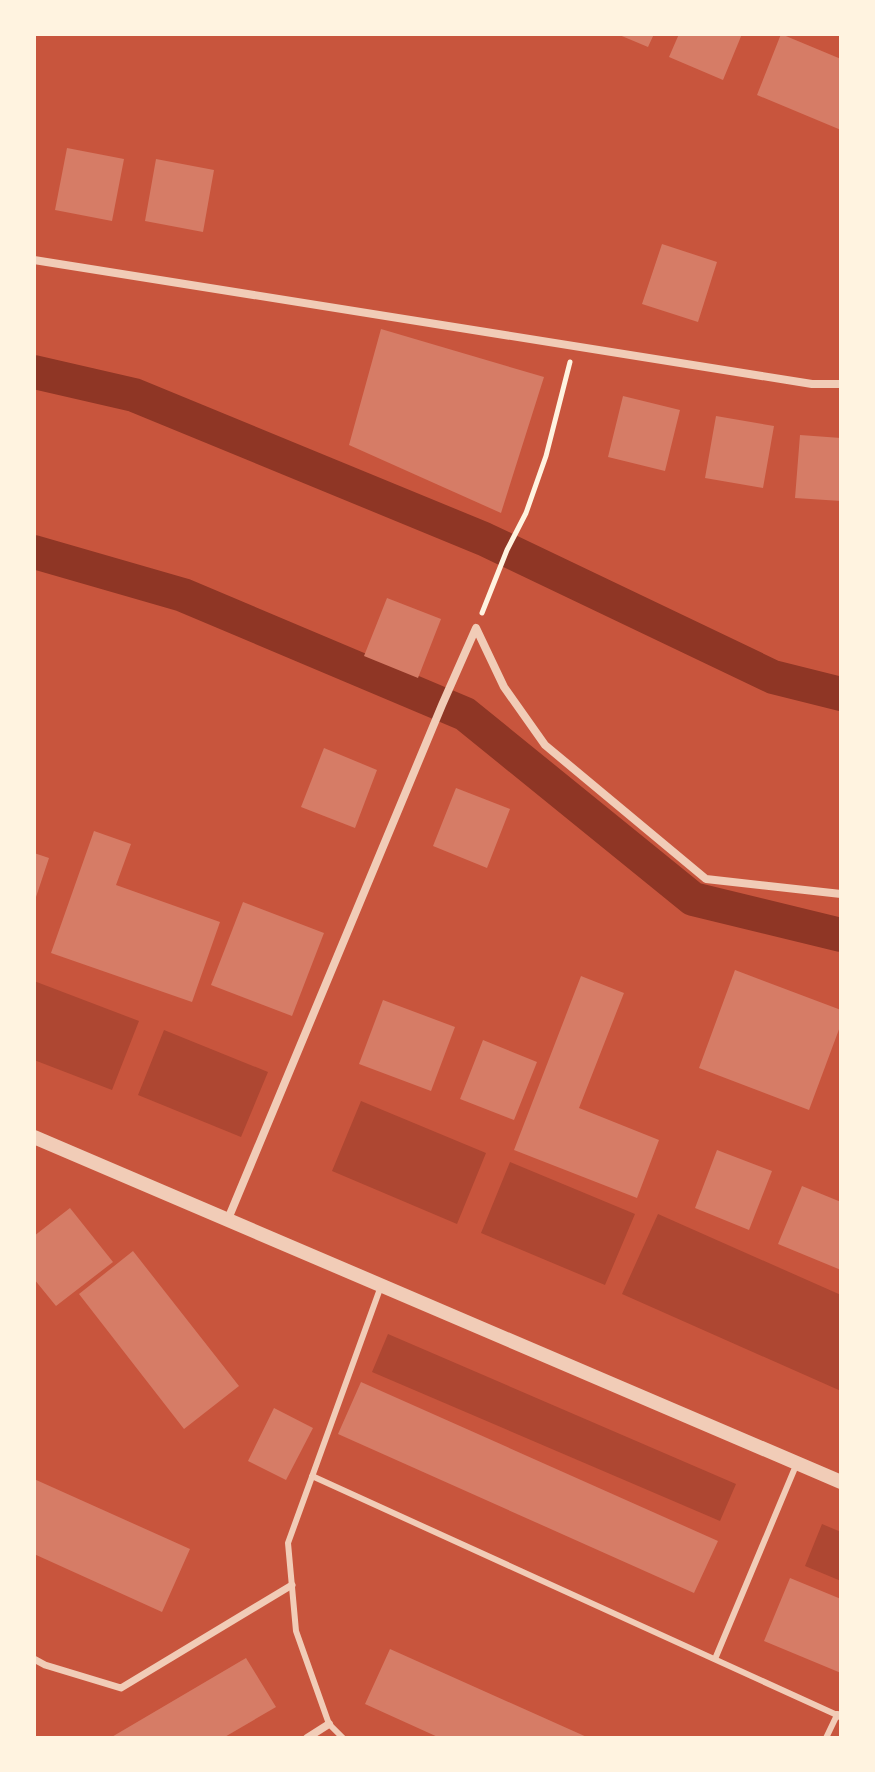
<svg xmlns="http://www.w3.org/2000/svg" width="875" height="1772" font-family="Arial,sans-serif">
<style>
.green{fill:#ae4732}
.lines{fill:none;stroke-linecap:round;stroke-linejoin:round}
.canal{stroke:#8f3625;stroke-width:34}
.building{fill:#d67c66}
.path{stroke:#fff3e0;stroke-width:5}
.service{stroke:#f1ccb7;stroke-width:6}
.pedestrian{stroke:#f1ccb7;stroke-width:7}
.minor{stroke:#f1ccb7;stroke-width:8}
.tertiary{stroke:#f1ccb7;stroke-width:14}
</style>
<rect width="100%" height="100%" fill="#c8553d"/>
<path class="green" d="M 34,981 L 139,1021 L 112,1090 L 34,1060 Z
M 164,1030 L 268,1072 L 241,1137 L 138,1095 Z
M 361,1101 L 486,1153 L 457,1224 L 332,1171 Z
M 510,1162 L 635,1214 L 605,1285 L 481,1233 Z
M 658,1214 L 841,1295 L 841,1391 L 622,1294 Z
M 388,1334 L 736,1484 L 720,1521 L 372,1372 Z
M 822,1524 L 841,1532 L 841,1581 L 805,1566 Z"/>
<g class="lines">
<path class="canal" d="M 34,372 L 134,395 L 484,539 L 773,677 L 841,694
M 34,552 L 183,595 L 465,714 L 693,899 L 841,935"/>
</g>
<path class="building" d="M 617,34 L 654,34 L 648,47 Z
M 679,34 L 742,34 L 723,80 L 669,57 Z
M 781,34 L 841,59 L 841,130 L 757,95 Z
M 67,148 L 124,159 L 112,221 L 55,210 Z
M 156,159 L 214,170 L 203,232 L 145,221 Z
M 662,244 L 717,262 L 698,322 L 642,304 Z
M 381,329 L 544,377 L 501,513 L 349,445 Z
M 623,396 L 680,410 L 665,471 L 608,457 Z
M 716,416 L 774,426 L 763,488 L 705,478 Z
M 800,435 L 841,438 L 841,501 L 795,498 Z
M 387,598 L 441,619 L 418,678 L 364,656 Z
M 324,748 L 377,770 L 355,828 L 301,807 Z
M 456,788 L 510,809 L 487,868 L 433,846 Z
M 94,831 L 131,844 L 116,885 L 220,922 L 192,1002 L 51,953 Z
M 34,853 L 49,858 L 35,900 L 34,899 Z
M 243,902 L 324,933 L 292,1016 L 211,985 Z
M 735,970 L 841,1010 L 841,1024 L 809,1110 L 699,1068 Z
M 581,976 L 624,993 L 579,1108 L 659,1140 L 637,1198 L 514,1150 Z
M 383,1000 L 455,1027 L 431,1091 L 359,1064 Z
M 483,1040 L 537,1062 L 514,1120 L 460,1099 Z
M 717,1150 L 772,1171 L 749,1230 L 695,1208 Z
M 802,1186 L 841,1202 L 841,1270 L 778,1244 Z
M 70,1208 L 113,1262 L 56,1306 L 34,1279 L 34,1236 Z
M 133,1251 L 239,1386 L 184,1429 L 79,1294 Z
M 361,1382 L 718,1541 L 694,1593 L 338,1434 Z
M 274,1408 L 313,1428 L 286,1480 L 248,1461 Z
M 34,1479 L 190,1549 L 162,1612 L 34,1554 Z
M 790,1578 L 841,1599 L 841,1673 L 764,1641 Z
M 390,1649 L 589,1738 L 440,1738 L 365,1704 Z
M 246,1658 L 276,1707 L 223,1738 L 110,1738 Z"/>
<g class="lines">
<path class="path" d="M 482,613 L 507,550 L 526,513 L 546,456 L 570,362"/>
<path class="service" d="M 312,1476 L 837,1715 L 826,1738
M 715,1659 L 797,1463
M 343,1738 L 329,1724 L 296,1631 L 288,1543 L 381,1286"/>
<path class="pedestrian" d="M 34,1659 L 45,1665 L 121,1688 L 292,1585"/>
<path class="minor" d="M 34,260 L 812,384 L 841,384
M 228,1219 L 442,705 L 476,628 L 504,687 L 545,745 L 706,879 L 841,894
M 837,1715 L 841,1716
M 307,1738 L 329,1724"/>
<path class="tertiary" d="M 34,1137 L 841,1482"/>
</g>
<rect width="875" height="1772" fill="none" stroke="#fff3e0" stroke-width="72"/>
</svg>
